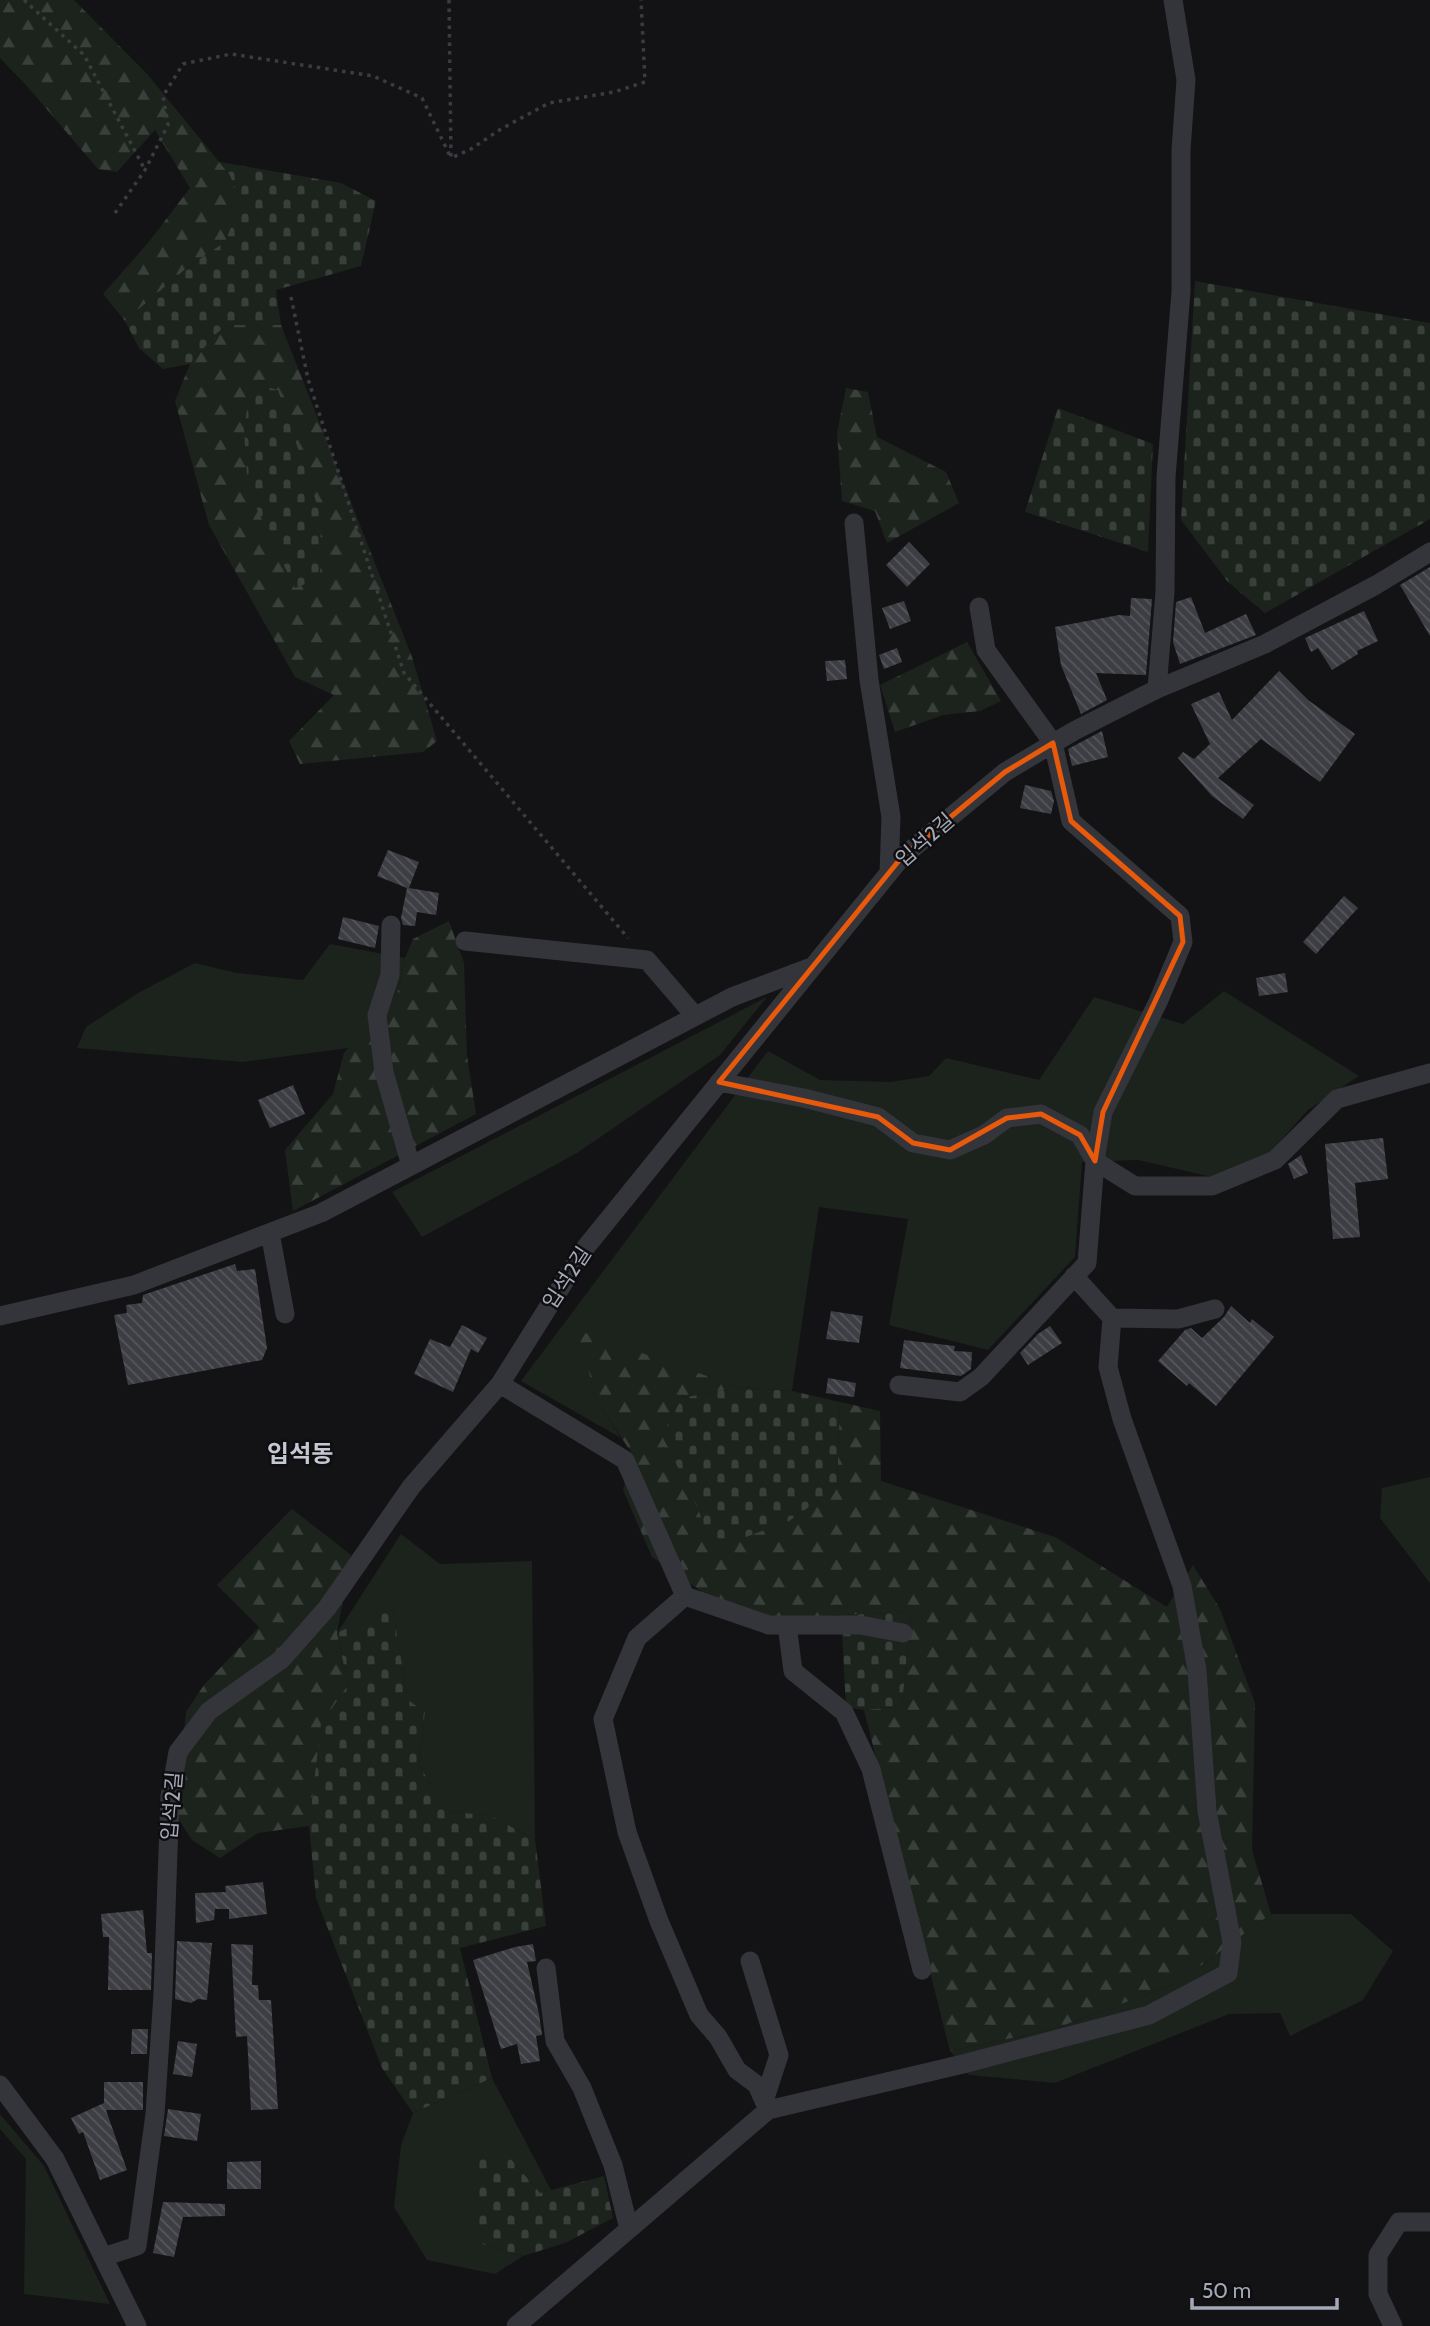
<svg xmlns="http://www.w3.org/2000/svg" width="1430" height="2326" font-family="Cabin,'Noto Sans KR',sans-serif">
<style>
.grass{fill:#1b231c}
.forest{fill:url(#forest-firs)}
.cemetery{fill:url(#cemetery-stones)}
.building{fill:url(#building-back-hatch)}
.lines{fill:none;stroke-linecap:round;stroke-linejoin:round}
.path{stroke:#3a3c41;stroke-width:3.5;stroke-dasharray:3.5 5;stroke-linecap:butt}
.minor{stroke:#34353a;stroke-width:19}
.marked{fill:none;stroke:#e8590c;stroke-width:5;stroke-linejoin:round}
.labels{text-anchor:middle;stroke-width:5;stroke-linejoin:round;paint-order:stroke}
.street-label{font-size:21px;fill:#a4a9b7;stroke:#0e0e10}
.quarter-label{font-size:24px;font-weight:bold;fill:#c5c8d2;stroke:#0e0e10}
</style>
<defs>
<pattern id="forest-firs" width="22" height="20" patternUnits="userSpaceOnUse" patternTransform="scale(1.75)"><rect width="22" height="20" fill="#1b231c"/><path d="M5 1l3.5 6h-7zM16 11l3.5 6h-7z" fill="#39403b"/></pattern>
<pattern id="cemetery-stones" width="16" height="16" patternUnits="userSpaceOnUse" patternTransform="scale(1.75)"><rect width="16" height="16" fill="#1b231c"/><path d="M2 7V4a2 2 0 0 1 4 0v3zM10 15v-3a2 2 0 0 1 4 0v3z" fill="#39403b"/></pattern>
<pattern id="building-back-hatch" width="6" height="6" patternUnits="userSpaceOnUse" patternTransform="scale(1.75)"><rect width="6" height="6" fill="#3d3e43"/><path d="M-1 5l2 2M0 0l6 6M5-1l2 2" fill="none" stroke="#56575c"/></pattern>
</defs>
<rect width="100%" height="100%" fill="#131315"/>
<path class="grass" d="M 330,944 L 405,958 L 398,991 L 349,1048 L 242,1062 L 77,1048 L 86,1027 L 138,993 L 195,963 L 237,973 L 303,980 Z
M 1224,991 L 1359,1076 L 1308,1110 L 1265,1158 L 1212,1177 L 1138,1160 L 1082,1162 L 1075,1257 L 988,1350 L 889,1325 L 908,1219 L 819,1207 L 792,1391 L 738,1387 L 578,1331 L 597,1401 L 621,1438 L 521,1381 L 768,1051 L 820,1080 L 890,1082 L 929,1076 L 946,1058 L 1039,1080 L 1094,997 L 1183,1024 Z
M 767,997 L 720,1055 L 577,1153 L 422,1237 L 392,1192 Z
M 1430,1477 L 1430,1583 L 1380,1518 L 1382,1488 Z
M 401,1534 L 440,1564 L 532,1561 L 535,1840 L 492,1816 L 447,1811 L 419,1765 L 425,1712 L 408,1701 L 392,1607 L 337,1633 Z
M 1271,1914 L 1351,1914 L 1393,1951 L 1363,2000 L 1290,2036 L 1280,2013 L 1229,2014 L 1055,2083 L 969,2075 L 950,2051 L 1051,2030 L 1177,1983 Z
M 492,2078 L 551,2190 L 540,2193 L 510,2158 L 478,2243 L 523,2256 L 495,2274 L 427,2260 L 394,2207 L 401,2145 L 413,2113 Z
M 0,2114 L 44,2166 L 110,2304 L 24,2294 L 26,2159 L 0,2129 Z"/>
<path class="forest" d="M 0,0 L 74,0 L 148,75 L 229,174 L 242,200 L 225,242 L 188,267 L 125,321 L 103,294 L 148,243 L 190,188 L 155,130 L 117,172 L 98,169 L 26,85 L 0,58 Z
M 228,325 L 281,325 L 412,657 L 437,741 L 423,752 L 300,764 L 289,741 L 334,695 L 295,677 L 209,525 L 175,401 L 190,364 L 217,333 Z
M 846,388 L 868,392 L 877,437 L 946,472 L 959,503 L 887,543 L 875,511 L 842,501 L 837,433 Z
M 967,642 L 1001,701 L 980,711 L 943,715 L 895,732 L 880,685 Z
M 449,921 L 464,963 L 467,1056 L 476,1114 L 293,1211 L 285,1150 L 333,1094 L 344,1053 L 398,991 L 405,958 L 413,939 Z
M 577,1330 L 738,1387 L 682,1398 L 837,1487 L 840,1402 L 880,1411 L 881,1481 L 1055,1537 L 1167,1607 L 1193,1565 L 1220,1609 L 1255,1703 L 1252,1850 L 1271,1914 L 1177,1983 L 1051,2030 L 950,2051 L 864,1710 L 902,1706 L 911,1612 L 779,1618 L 708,1596 L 652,1557 L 623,1490 L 633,1455 L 597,1401 Z
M 292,1509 L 351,1555 L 337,1633 L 348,1685 L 322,1724 L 309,1826 L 258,1833 L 220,1858 L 192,1840 L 175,1814 L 186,1712 L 204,1685 L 259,1627 L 217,1585 Z"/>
<path class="cemetery" d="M 220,162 L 341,183 L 376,201 L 361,266 L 276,290 L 281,325 L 228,325 L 217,333 L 190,364 L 163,369 L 139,348 L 125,321 L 188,267 L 225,242 L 242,200 L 229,174 Z
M 1195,281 L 1430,323 L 1430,519 L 1265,613 L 1228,582 L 1181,520 Z
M 251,383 L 278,390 L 321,516 L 320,578 L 295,588 L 248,491 L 244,430 Z
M 1058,408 L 1153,444 L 1148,552 L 1025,512 Z
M 738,1387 L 792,1391 L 840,1402 L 837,1487 L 789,1521 L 719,1547 L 709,1537 L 693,1497 L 662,1436 L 682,1398 Z
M 392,1606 L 408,1700 L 425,1712 L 419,1765 L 447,1811 L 492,1816 L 535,1840 L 546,1926 L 460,1948 L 492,2078 L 413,2113 L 382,2068 L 316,1898 L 309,1826 L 321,1724 L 348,1685 L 337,1633 Z
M 911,1612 L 902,1706 L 864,1710 L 846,1707 L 841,1615 Z
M 478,2158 L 510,2158 L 540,2193 L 604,2176 L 613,2218 L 565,2243 L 523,2256 L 478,2243 Z"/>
<path class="building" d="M 909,542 L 930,564 L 907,587 L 886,565 Z
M 1430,567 L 1430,636 L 1400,585 Z
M 1191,597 L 1205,633 L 1246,614 L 1256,635 L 1180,664 L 1173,642 L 1176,602 Z
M 1131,598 L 1152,599 L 1146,675 L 1096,673 L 1107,700 L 1081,714 L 1061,665 L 1055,627 L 1119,615 L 1130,616 Z
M 904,601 L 911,621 L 890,629 L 882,608 Z
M 1364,611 L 1378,641 L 1357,651 L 1358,654 L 1332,670 L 1318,648 L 1311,652 L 1305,638 Z
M 897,648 L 902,662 L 884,669 L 879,655 Z
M 845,660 L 847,679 L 827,681 L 825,661 Z
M 1279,671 L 1308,700 L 1355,734 L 1320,782 L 1261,739 L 1218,778 L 1254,805 L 1243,819 L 1212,796 L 1178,758 L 1183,752 L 1194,759 L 1210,744 L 1191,704 L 1219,692 L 1232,720 Z
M 1102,731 L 1108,757 L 1072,766 L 1068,749 Z
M 1025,785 L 1051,791 L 1054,801 L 1051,814 L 1020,808 Z
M 388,850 L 419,862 L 409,888 L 439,893 L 436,915 L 417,912 L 415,926 L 403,925 L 401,918 L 407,888 L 377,876 Z
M 1344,896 L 1358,908 L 1316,954 L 1303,942 Z
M 343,917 L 379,926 L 375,948 L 338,939 Z
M 1285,973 L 1288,992 L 1259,996 L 1256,978 Z
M 293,1085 L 305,1114 L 270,1128 L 258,1100 Z
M 1383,1138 L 1388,1179 L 1355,1183 L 1360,1237 L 1333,1239 L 1325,1144 Z
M 1301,1155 L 1308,1173 L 1294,1179 L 1288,1164 Z
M 235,1264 L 237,1271 L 255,1269 L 267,1348 L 262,1360 L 128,1385 L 114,1315 L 127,1313 L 126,1305 L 142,1303 L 143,1295 Z
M 1231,1306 L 1250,1323 L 1252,1319 L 1274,1337 L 1216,1406 L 1189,1383 L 1187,1386 L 1158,1361 L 1185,1330 L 1191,1328 L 1202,1338 L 1224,1317 Z
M 831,1311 L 863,1316 L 859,1343 L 826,1339 Z
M 462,1325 L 487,1338 L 478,1353 L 471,1349 L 453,1392 L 414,1374 L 430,1339 L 450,1347 Z
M 1050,1326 L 1062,1343 L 1028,1365 L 1020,1353 L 1038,1334 Z
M 904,1340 L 955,1346 L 954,1351 L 972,1352 L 971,1369 L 961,1376 L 900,1368 Z
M 828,1378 L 856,1383 L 854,1397 L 826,1393 Z
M 263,1882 L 267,1914 L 229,1919 L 229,1909 L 215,1909 L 214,1920 L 196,1923 L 195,1893 L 226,1892 L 225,1886 Z
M 143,1910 L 147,1953 L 152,1953 L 151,1990 L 108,1990 L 109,1937 L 103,1937 L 101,1914 Z
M 177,1941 L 212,1943 L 207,2000 L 198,1999 L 191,2003 L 175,1999 Z
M 231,1944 L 253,1945 L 252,1985 L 258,1985 L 259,2000 L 271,2000 L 278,2109 L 251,2110 L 247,2036 L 236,2037 Z
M 533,1944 L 536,1961 L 527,1962 L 539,2014 L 542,2035 L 536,2036 L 540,2061 L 521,2064 L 517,2044 L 501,2049 L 473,1960 L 515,1947 Z
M 132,2029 L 148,2029 L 147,2054 L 131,2054 Z
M 178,2041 L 197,2044 L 192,2077 L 173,2074 Z
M 104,2082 L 143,2082 L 143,2110 L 106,2110 L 127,2170 L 100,2180 L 83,2132 L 79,2134 L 71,2118 L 104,2103 Z
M 168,2109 L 201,2114 L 197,2141 L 164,2136 Z
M 261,2161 L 261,2189 L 227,2189 L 227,2162 Z
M 163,2202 L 225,2204 L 225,2216 L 183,2217 L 174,2257 L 153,2253 Z"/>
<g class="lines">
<path class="path" d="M 24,0 L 84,55 L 145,170
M 449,0 L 451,158 L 471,149 L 501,129 L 549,103 L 614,92 L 645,82 L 641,0
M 115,213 L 145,170 L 168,125 L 163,96 L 183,64 L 231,54 L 373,76 L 422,98 L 451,158
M 291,297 L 308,379 L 404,673 L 628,938"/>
<path class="minor" d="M 854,523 L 869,680 L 891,817 L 889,873
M 1157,689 L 1165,592 L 1166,477 L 1181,292 L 1181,150 L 1186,80 L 1173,0
M 391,925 L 390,975 L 377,1015 L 384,1072 L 411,1166
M 465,941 L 647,960 L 695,1016
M 719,1082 L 804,1098 L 878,1117 L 913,1143 L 950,1150 L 984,1135 L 1007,1118 L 1041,1114 L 1080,1135 L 1095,1161 L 1135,1186 L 1212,1186 L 1275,1160 L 1337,1099 L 1430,1073
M 270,1233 L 285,1314
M 1074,1276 L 1112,1318 L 1178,1319 L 1215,1309
M 0,1316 L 134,1285 L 321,1213 L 732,997 L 809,968
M 500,1384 L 625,1460 L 685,1596 L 769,1625 L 860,1625 L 903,1633
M 899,1385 L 960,1392 L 981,1377 L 1087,1263 L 1095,1161 L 1103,1112 L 1158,1002 L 1183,942 L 1180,916 L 1071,821 L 1053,743 L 986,650 L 979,607
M 685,1596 L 637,1638 L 603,1719 L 627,1832 L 659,1921 L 699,2015 L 718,2037 L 737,2070 L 757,2085 L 768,2110
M 787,1625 L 793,1671 L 844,1712 L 871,1769 L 922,1970
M 750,1961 L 779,2055 L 764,2101
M 546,1968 L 555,2041 L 582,2088 L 613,2165 L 629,2229
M 0,2085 L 55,2159 L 137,2326
M 103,2257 L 137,2246 L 155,2114 L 163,1994 L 170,1796 L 178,1752 L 209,1711 L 282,1659 L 327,1608 L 411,1487 L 500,1384 L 586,1247 L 901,858 L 1005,772 L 1074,731 L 1157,689 L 1265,644 L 1376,585 L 1430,552
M 516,2326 L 768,2110 L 963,2064 L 1149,2015 L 1228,1973 L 1232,1942 L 1207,1811 L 1197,1670 L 1182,1586 L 1122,1419 L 1108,1367 L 1112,1318
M 1393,2326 L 1378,2294 L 1378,2255 L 1399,2222 L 1430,2222"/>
</g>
<path class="marked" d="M 1053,743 L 1071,821 L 1180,916 L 1183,942 L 1103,1112 L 1095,1161 L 1080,1135 L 1041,1114 L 1007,1118 L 950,1150 L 913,1143 L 878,1117 L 719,1082 L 901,858 L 1005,772 Z"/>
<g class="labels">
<g class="street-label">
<text transform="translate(925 840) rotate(-41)" y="7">입석2길</text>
<text transform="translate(567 1278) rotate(-57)" y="7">입석2길</text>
<text transform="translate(172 1806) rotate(-85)" y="7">입석2길</text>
</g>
<g class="quarter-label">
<text x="300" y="1462">입석동</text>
</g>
</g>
<path d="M1192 2298v10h145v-10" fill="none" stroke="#a4a9b7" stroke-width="3.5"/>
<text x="1202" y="2298" font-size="21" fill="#a4a9b7" stroke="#0e0e10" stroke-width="5" paint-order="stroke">50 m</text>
</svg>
